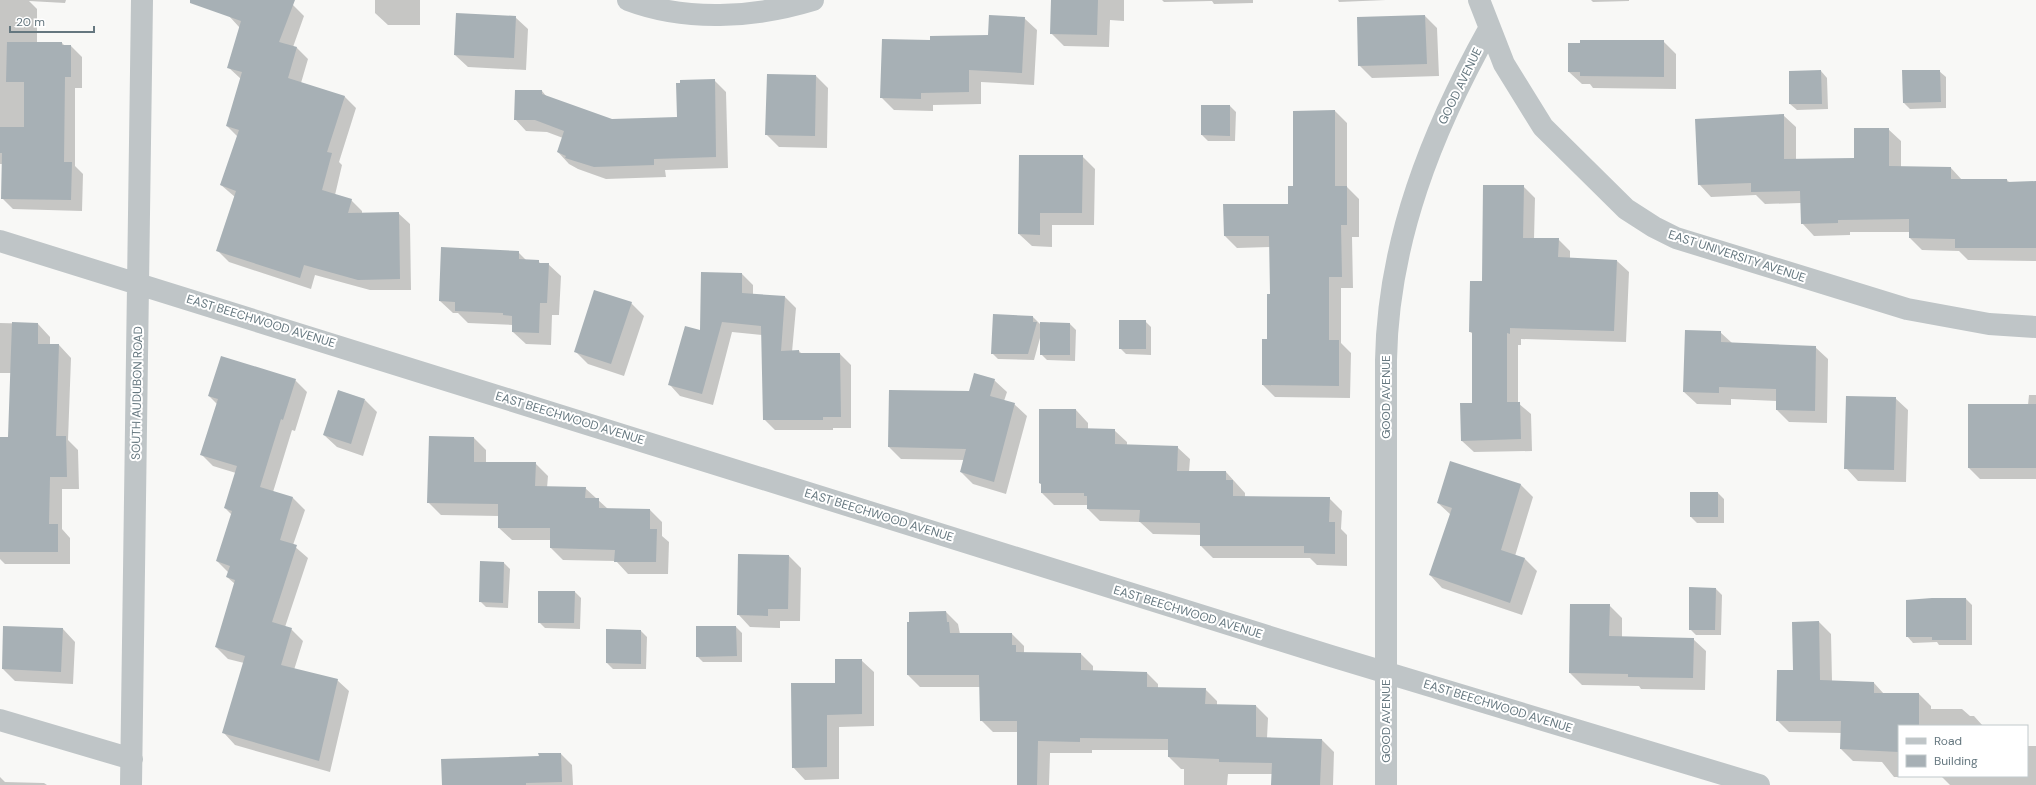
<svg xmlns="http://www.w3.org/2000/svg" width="2036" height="785" font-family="'DM Sans',sans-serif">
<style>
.shadow{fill:#0003}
.building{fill:#a7b0b5}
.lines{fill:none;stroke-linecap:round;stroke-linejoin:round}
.minor{stroke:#bfc5c7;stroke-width:22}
.labels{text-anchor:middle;stroke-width:4;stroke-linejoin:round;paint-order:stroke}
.street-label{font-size:12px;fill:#65777f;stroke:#fff}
</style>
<rect width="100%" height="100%" fill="#f8f8f6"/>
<path class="shadow" d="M 0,0 L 66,0 L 65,3 L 29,1 L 37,9 L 37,43 L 62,43 L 65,46 L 71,46 L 82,57 L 82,88 L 75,88 L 75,166 L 83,174 L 82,211 L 13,209 L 2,198 L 3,164 L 0,164 Z
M 221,0 L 280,0 L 293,5 L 304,16 L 293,47 L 297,48 L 308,59 L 301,83 L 345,97 L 356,108 L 339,162 L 342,165 L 335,195 L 351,200 L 362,211 L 362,213 L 398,213 L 410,224 L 411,290 L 370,290 L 315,275 L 311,289 L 229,262 L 218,251 L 235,197 L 221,185 L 238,137 L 227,126 L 241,79 L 228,67 L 240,28 L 229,16 Z
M 375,0 L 420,0 L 420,25 L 388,25 L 375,13 Z
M 1052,0 L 1124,0 L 1124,21 L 1110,20 L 1109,47 L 1064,46 L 1051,33 Z
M 1162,0 L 1253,0 L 1253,3 L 1214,4 L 1212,1 L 1164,2 Z
M 1338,0 L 1386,0 L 1339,2 Z
M 1591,0 L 1629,0 L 1629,1 L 1593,2 Z
M 1425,16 L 1437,28 L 1439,76 L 1372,78 L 1359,65 L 1358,18 Z
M 515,17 L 528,29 L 526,70 L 468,67 L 455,55 Z
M 1024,18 L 1037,30 L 1034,85 L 981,82 L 981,104 L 933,105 L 933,111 L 894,110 L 881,97 L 931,41 L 989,36 Z
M 1663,41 L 1676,54 L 1676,89 L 1593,88 L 1590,84 L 1582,84 L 1569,72 Z
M 1821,71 L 1827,78 L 1828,109 L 1797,110 L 1790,104 Z
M 1939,71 L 1946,77 L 1946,108 L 1910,109 L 1904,103 Z
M 816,76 L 828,88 L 827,148 L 779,147 L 766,134 Z
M 714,80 L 726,92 L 728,168 L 665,170 L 666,177 L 606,179 L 578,169 L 569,164 L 558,152 L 563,138 L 547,132 L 526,131 L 515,119 L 542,91 L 547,97 L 612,120 L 678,118 Z
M 1202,106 L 1230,106 L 1236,112 L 1235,141 L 1208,141 L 1202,135 Z
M 1335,111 L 1347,123 L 1347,187 L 1359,199 L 1359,237 L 1352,237 L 1353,288 L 1341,288 L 1341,343 L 1351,353 L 1350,398 L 1275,397 L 1263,385 L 1263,340 L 1268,340 L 1271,295 L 1270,247 L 1237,248 L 1225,236 L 1289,205 L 1294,187 Z
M 1783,115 L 1796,127 L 1796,160 L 1855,159 L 1888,129 L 1901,141 L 1901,167 L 1951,168 L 1962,180 L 2007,180 L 2010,183 L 2036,182 L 2036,261 L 1968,260 L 1959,251 L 1922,250 L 1910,238 L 1910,232 L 1850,232 L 1850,235 L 1814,236 L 1802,223 L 1801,203 L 1765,204 L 1756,195 L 1711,197 L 1699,184 Z
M 1082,156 L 1095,169 L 1094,225 L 1052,225 L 1052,247 L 1032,246 L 1019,234 Z
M 1523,186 L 1535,198 L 1534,239 L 1558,239 L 1570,251 L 1570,259 L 1617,261 L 1629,272 L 1626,342 L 1521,339 L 1521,345 L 1518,345 L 1518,403 L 1531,414 L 1532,451 L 1474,452 L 1462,441 L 1473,404 L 1473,334 L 1470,332 L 1483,283 Z
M 518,252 L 527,261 L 538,261 L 541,264 L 548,264 L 561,276 L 559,315 L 552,315 L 551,345 L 526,344 L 513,332 L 513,325 L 468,323 L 458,313 L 453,313 L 440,301 Z
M 742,274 L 753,285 L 753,295 L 785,297 L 796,308 L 792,352 L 799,351 L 802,354 L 840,354 L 851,365 L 851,428 L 833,428 L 833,430 L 775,430 L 764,419 L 762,335 L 732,332 L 713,405 L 680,396 L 670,385 L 701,331 Z
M 631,303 L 644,316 L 624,376 L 588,364 L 575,351 Z
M 1033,317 L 1041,325 L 1070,324 L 1076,330 L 1075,361 L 1047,360 L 1041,354 L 1040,338 L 1034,360 L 998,359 L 992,353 Z
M 1145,321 L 1151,327 L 1151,355 L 1126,354 L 1120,348 Z
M 0,323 L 38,324 L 50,337 L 50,345 L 59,345 L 71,358 L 68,440 L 78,450 L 79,489 L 62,489 L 62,529 L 70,538 L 70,564 L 5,564 L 0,559 L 0,438 L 9,438 L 11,373 L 0,373 Z
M 1720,332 L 1732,343 L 1815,347 L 1828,359 L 1827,423 L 1789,422 L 1777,410 L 1777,401 L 1731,399 L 1731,405 L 1697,404 L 1684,392 Z
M 295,380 L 307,392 L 295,431 L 292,430 L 273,492 L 293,498 L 305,510 L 293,545 L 308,558 L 285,627 L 291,629 L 303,641 L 294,670 L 337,680 L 349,691 L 330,772 L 235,745 L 224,733 L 244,663 L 228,659 L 216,647 L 235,584 L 227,577 L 229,573 L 217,561 L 232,515 L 225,508 L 236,473 L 213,466 L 202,455 L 217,404 L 209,396 Z
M 994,380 L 1007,392 L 1004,401 L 1014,404 L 1027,416 L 1006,494 L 973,484 L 961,472 L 964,460 L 901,459 L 889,447 L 970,392 Z
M 2029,395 L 2036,395 L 2036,479 L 1980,479 L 1969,468 L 2028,405 Z
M 1895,398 L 1908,410 L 1906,482 L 1858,481 L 1846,468 Z
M 365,400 L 377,412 L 363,456 L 337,447 L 324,435 Z
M 1076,410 L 1088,423 L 1088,429 L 1114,430 L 1127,442 L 1127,445 L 1177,447 L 1190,459 L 1189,472 L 1226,472 L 1245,493 L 1245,498 L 1329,498 L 1342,511 L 1341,529 L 1347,535 L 1347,566 L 1317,565 L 1310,558 L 1213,558 L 1201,546 L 1201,535 L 1153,534 L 1140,522 L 1100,521 L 1088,509 L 1088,505 L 1054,505 L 1042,493 Z
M 474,438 L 486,450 L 486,463 L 535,463 L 548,476 L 547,488 L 585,488 L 608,509 L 650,510 L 662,522 L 662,536 L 669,542 L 668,574 L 628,574 L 616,561 L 563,560 L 551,548 L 551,540 L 512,540 L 499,528 L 499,516 L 441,515 L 428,502 Z
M 1451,463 L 1521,485 L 1533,497 L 1515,556 L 1525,559 L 1537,571 L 1522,615 L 1442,588 L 1430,575 L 1451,515 L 1438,503 Z
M 1718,493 L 1724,499 L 1724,523 L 1697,523 L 1691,517 Z
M 789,556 L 801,568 L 800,621 L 780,621 L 780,628 L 750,627 L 738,614 Z
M 504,563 L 510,569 L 508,608 L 486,607 L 480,601 Z
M 1716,589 L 1722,595 L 1721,635 L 1696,635 L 1690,629 Z
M 575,592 L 581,598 L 580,629 L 545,628 L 539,622 Z
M 1966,599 L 1972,605 L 1972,645 L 1939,645 L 1937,642 L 1913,643 L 1907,636 L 1907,601 Z
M 1609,605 L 1622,618 L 1622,638 L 1693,639 L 1706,651 L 1705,690 L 1641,689 L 1639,686 L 1582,685 L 1570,673 Z
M 946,612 L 958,624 L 960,634 L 1012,634 L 1024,646 L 1024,653 L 1081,654 L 1093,666 L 1093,672 L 1146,672 L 1158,684 L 1158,689 L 1205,689 L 1217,701 L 1217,705 L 1256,706 L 1268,718 L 1267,738 L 1322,740 L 1334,752 L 1333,785 L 1272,785 L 1272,774 L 1228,774 L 1227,785 L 1184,785 L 1184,769 L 1181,769 L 1169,757 L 1169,750 L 1092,750 L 1092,753 L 1050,753 L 1049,785 L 1018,785 L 1018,732 L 993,732 L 981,720 L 980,687 L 920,687 L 908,675 Z
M 1819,622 L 1831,634 L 1832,681 L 1874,683 L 1884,694 L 1919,694 L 1931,706 L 1931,709 L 1962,709 L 1970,716 L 1974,716 L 1983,726 L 1899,726 L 1899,776 L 2027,776 L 2027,746 L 2036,746 L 2036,785 L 1950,785 L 1942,777 L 1894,777 L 1882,762 L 1853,761 L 1841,749 L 1842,733 L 1789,732 L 1777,720 L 1794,671 Z
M 736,627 L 742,633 L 742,662 L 703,662 L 697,656 Z
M 63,629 L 75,642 L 73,684 L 15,681 L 3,669 Z
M 607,631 L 641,631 L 647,637 L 646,669 L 613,669 L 607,663 Z
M 861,660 L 874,672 L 874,726 L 839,727 L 839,779 L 805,780 L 793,767 L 836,684 Z
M 561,754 L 572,765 L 573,785 L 443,785 L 540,757 Z
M 0,777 L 5,782 L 44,783 L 47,785 L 0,785 Z"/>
<path class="building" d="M 190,0 L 295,0 L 279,42 L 297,47 L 288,78 L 345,96 L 327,152 L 332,153 L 322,190 L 352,199 L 348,213 L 399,212 L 400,279 L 358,280 L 304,265 L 300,278 L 216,251 L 236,191 L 220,185 L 239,130 L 226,126 L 242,72 L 227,68 L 241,21 L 190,3 Z
M 1051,0 L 1098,0 L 1097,35 L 1050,34 Z
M 456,13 L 516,16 L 514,58 L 454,55 Z
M 989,15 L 1025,17 L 1022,73 L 969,70 L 969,92 L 921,93 L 921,99 L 880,98 L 882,39 L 930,40 L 930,36 L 988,35 Z
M 1425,15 L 1427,64 L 1358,66 L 1357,17 Z
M 1580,40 L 1664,40 L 1664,77 L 1580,76 L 1580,72 L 1568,72 L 1568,43 L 1580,43 Z
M 7,42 L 62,42 L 62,45 L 71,45 L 71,77 L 65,77 L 64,162 L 72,162 L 71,200 L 1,199 L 2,153 L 0,153 L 0,127 L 24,127 L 24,82 L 6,82 Z
M 1821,70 L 1822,104 L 1789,104 L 1789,71 Z
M 1902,70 L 1940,70 L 1941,102 L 1903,103 Z
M 767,74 L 816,75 L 815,136 L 765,135 Z
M 715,79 L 716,157 L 654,159 L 654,165 L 594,167 L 565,158 L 566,156 L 557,152 L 564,131 L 535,120 L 514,120 L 515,90 L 542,90 L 542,94 L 612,119 L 677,117 L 676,83 L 680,83 L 680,80 Z
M 1201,105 L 1230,105 L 1230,136 L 1201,135 Z
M 1335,110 L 1335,186 L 1347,186 L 1347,225 L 1341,225 L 1342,277 L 1329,277 L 1329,340 L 1339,340 L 1339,386 L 1262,385 L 1262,339 L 1267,339 L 1267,294 L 1270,294 L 1269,236 L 1224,236 L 1223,204 L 1288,204 L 1288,186 L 1293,186 L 1293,111 Z
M 1784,114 L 1784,159 L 1854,158 L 1854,128 L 1889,128 L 1889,166 L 1951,167 L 1951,179 L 2007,179 L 2007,182 L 2036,181 L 2036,248 L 1955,248 L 1955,239 L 1909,238 L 1909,219 L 1838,220 L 1838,223 L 1801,224 L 1800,191 L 1751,192 L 1751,183 L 1698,185 L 1695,119 Z
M 1019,155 L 1083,155 L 1082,213 L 1040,213 L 1040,235 L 1018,234 Z
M 1483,185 L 1524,185 L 1523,238 L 1559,238 L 1558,257 L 1617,260 L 1614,331 L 1510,328 L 1510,334 L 1507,333 L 1507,402 L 1520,402 L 1521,439 L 1461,441 L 1460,403 L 1472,403 L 1472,332 L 1469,332 L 1470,281 L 1482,281 Z
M 441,247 L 519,251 L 519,259 L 539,260 L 539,263 L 549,263 L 547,303 L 540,303 L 539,333 L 512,332 L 512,316 L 503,315 L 503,313 L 455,311 L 455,302 L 439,301 Z
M 701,272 L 742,273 L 742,293 L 785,296 L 781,351 L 799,350 L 799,353 L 840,353 L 841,417 L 823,417 L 823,420 L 763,420 L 761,326 L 722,322 L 702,394 L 668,385 L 685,326 L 700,330 Z
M 594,290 L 632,302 L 611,364 L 574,352 Z
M 993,314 L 1033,316 L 1033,322 L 1037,322 L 1028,354 L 991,354 Z
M 1119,320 L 1146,320 L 1146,349 L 1119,349 Z
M 12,322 L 38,323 L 38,344 L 59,344 L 56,436 L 66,436 L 67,477 L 50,477 L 49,524 L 58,524 L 58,552 L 0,552 L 0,437 L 8,437 Z
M 1040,322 L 1070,323 L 1070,355 L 1040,355 Z
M 1685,330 L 1721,331 L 1721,342 L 1816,346 L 1815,411 L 1776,410 L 1776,389 L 1719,387 L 1719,393 L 1683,392 Z
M 221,356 L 296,379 L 283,420 L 281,419 L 260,487 L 293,497 L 280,540 L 297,545 L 272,622 L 292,628 L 281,665 L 338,679 L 319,761 L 222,733 L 245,656 L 215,647 L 235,580 L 226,577 L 230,566 L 216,561 L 232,511 L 224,508 L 237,466 L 200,455 L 218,399 L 208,396 Z
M 974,373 L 995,379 L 990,396 L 1015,403 L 994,482 L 960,472 L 966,449 L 888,447 L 889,390 L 969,391 Z
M 338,390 L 365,399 L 351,444 L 323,435 Z
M 1846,396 L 1896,397 L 1894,470 L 1844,469 Z
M 1968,404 L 2036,404 L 2036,468 L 1968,468 Z
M 1039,409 L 1076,409 L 1076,428 L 1115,429 L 1115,444 L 1178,446 L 1177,471 L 1226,471 L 1226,480 L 1233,480 L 1233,496 L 1330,497 L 1329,522 L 1335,522 L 1335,554 L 1304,553 L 1304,546 L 1200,546 L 1200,523 L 1139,522 L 1140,510 L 1087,509 L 1087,496 L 1084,496 L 1084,493 L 1041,493 L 1041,484 L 1039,483 Z
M 429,436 L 474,437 L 474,462 L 536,462 L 535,486 L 586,487 L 585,498 L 599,498 L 599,508 L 650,509 L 650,529 L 657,529 L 656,562 L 614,562 L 615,550 L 550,548 L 550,528 L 498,528 L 498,504 L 427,503 Z
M 1450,461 L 1521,484 L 1501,550 L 1525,558 L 1510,603 L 1429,575 L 1452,508 L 1437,503 Z
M 1690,492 L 1718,492 L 1718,517 L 1690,517 Z
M 738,554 L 789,555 L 788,609 L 768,609 L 768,616 L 737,615 Z
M 480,561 L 504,562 L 503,603 L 479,602 Z
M 1689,587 L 1716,588 L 1715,630 L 1689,630 Z
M 538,591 L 575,591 L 574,623 L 538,623 Z
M 1932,598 L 1966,598 L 1966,640 L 1932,640 L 1932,637 L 1906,637 L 1906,600 Z
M 1570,604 L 1610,604 L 1609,636 L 1694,638 L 1693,678 L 1628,677 L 1628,674 L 1569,673 Z
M 946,611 L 947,622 L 949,622 L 950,633 L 1012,633 L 1012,645 L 1016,645 L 1016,652 L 1081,653 L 1081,670 L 1147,672 L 1147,687 L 1206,688 L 1205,704 L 1256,705 L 1256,737 L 1322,739 L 1320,785 L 1271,785 L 1272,763 L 1219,762 L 1219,759 L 1168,757 L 1168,739 L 1080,738 L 1080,742 L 1038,741 L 1037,785 L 1017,785 L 1017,721 L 980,721 L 979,675 L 907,675 L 907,622 L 909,622 L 909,612 Z
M 1819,621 L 1820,680 L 1874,682 L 1874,693 L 1919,693 L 1919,726 L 1899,726 L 1899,752 L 1840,749 L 1841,721 L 1776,721 L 1777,670 L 1793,670 L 1792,622 Z
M 3,626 L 63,628 L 61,672 L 2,669 Z
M 696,626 L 736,626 L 737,656 L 696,657 Z
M 606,629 L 641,630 L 641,664 L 606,663 Z
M 835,659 L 862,659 L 862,714 L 827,715 L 827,767 L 792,768 L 791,683 L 835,683 Z
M 538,753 L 561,753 L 562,782 L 526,783 L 526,785 L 442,785 L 441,759 L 539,756 Z"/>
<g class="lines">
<path class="minor" d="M 628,0 C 686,22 754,18 813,0
M 1479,0 L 1504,64 L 1543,127 L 1626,209 L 1654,227 L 1676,238 L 1907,309 L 1989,324 L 2036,327
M 0,241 L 1331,656 L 1759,785
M 0,720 L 132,759
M 131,785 L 142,0
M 1386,785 L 1386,360 C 1388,241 1432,131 1489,29"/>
</g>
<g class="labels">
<g class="street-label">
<text transform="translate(1460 86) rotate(-64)" y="4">GOOD AVENUE</text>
<text transform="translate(1737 256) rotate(18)" y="4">EAST UNIVERSITY AVENUE</text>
<text transform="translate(261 321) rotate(17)" y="4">EAST BEECHWOOD AVENUE</text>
<text transform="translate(137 393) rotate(-89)" y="4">SOUTH AUDUBON ROAD</text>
<text transform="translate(1386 397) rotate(-90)" y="4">GOOD AVENUE</text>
<text transform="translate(570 418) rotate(17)" y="4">EAST BEECHWOOD AVENUE</text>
<text transform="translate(879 515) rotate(17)" y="4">EAST BEECHWOOD AVENUE</text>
<text transform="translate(1188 612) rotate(17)" y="4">EAST BEECHWOOD AVENUE</text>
<text transform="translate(1498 706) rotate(17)" y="4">EAST BEECHWOOD AVENUE</text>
<text transform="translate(1386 721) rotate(-90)" y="4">GOOD AVENUE</text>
</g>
</g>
<rect x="1898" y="725" width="130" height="52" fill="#ffffff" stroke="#c1c9cc"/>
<rect x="1906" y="738" width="20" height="6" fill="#bfc5c7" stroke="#c1c9cc"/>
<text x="1934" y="745" font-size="12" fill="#65777f">Road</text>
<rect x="1906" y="755" width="20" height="12" fill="#a7b0b5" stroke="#c1c9cc"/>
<text x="1934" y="765" font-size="12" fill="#65777f">Building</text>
<path d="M10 26v6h84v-6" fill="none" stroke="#65777f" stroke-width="2"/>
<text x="16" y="26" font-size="12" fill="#65777f" stroke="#ffffff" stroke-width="3" paint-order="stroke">20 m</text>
</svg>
